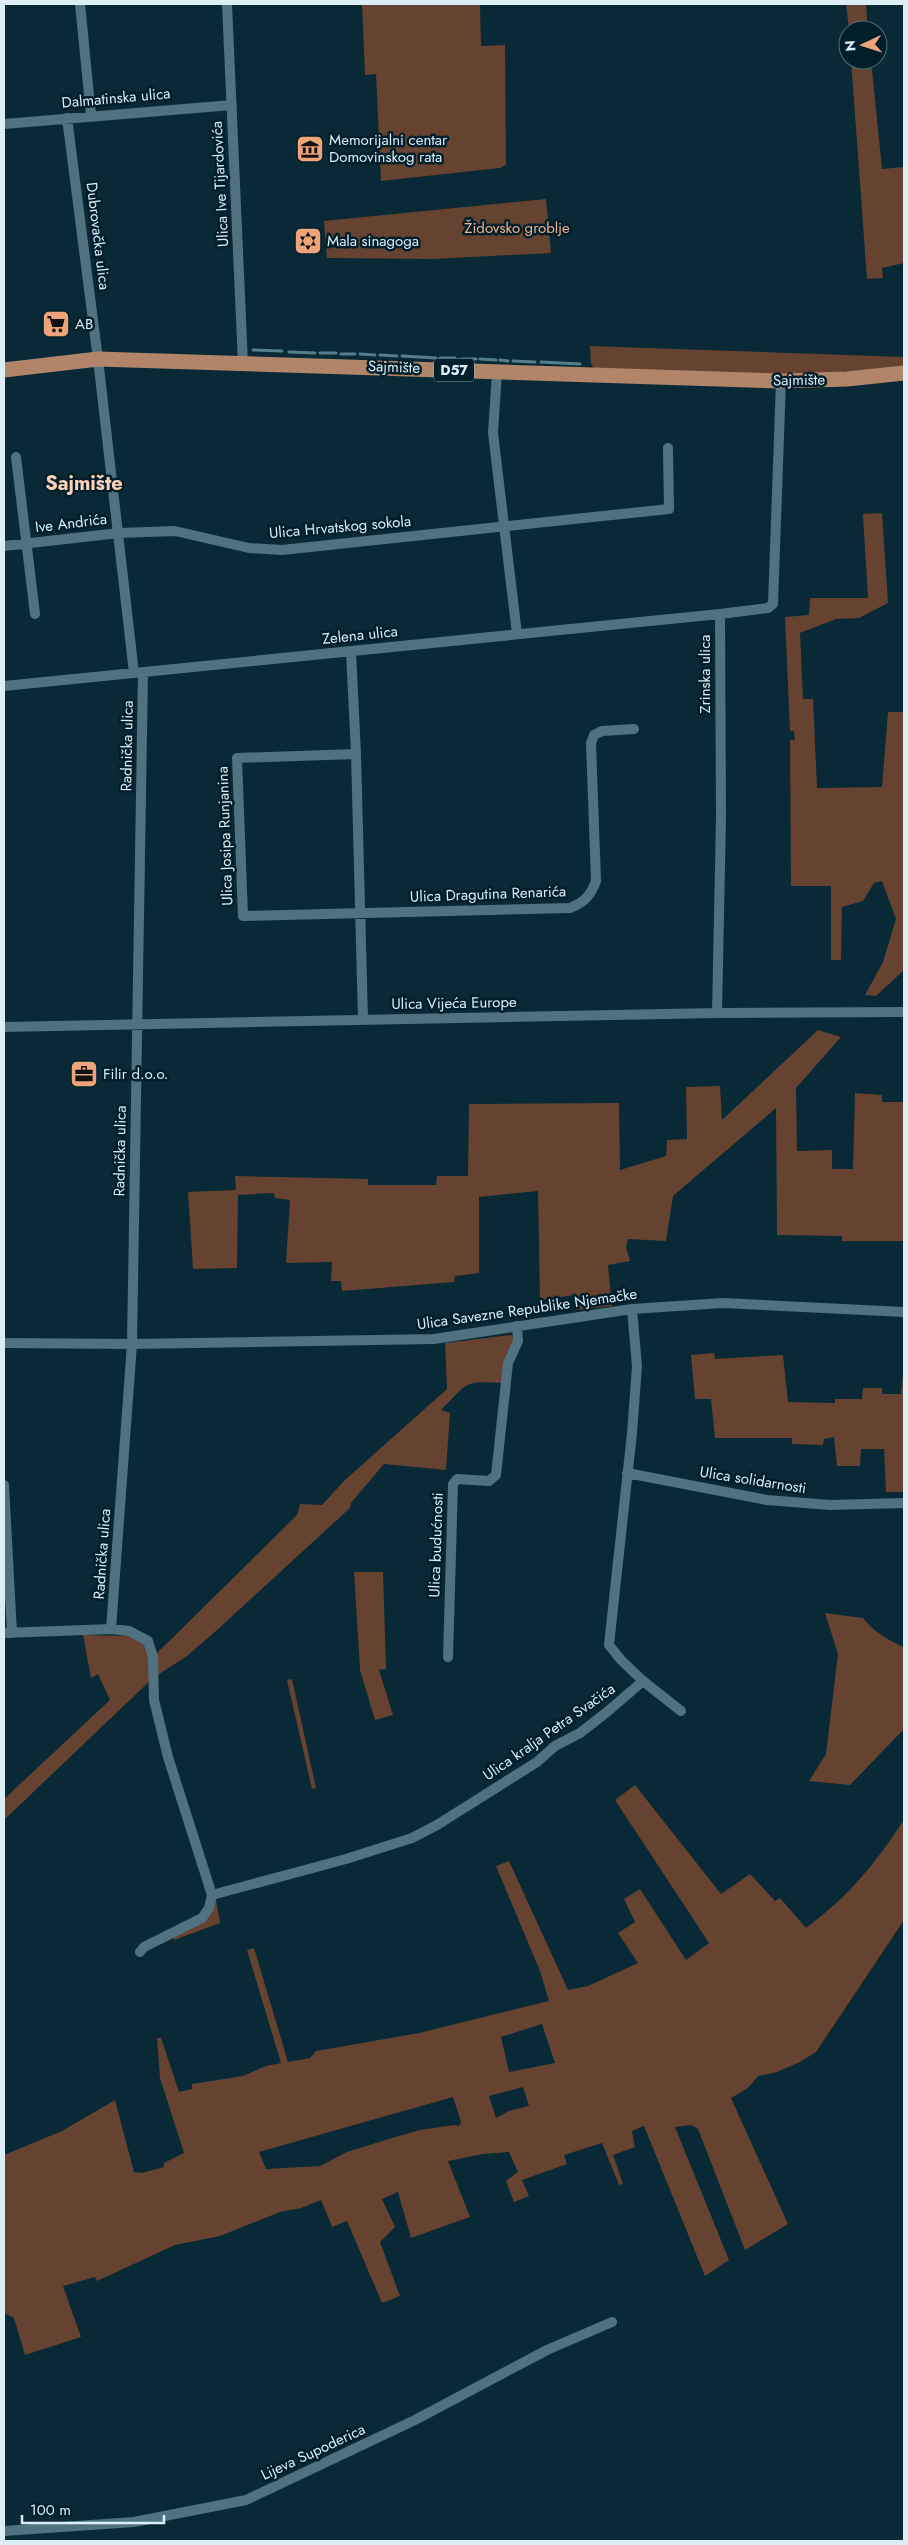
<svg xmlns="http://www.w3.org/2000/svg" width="908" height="2545" font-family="Jost,sans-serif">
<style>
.green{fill:#654330;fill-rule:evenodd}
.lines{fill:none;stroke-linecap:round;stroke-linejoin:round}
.stream{stroke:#557e8f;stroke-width:3}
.street{stroke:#507180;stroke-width:10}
.primary{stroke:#b1856a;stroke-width:15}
.labels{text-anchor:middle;stroke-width:5;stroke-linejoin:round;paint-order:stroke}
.shield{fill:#001f2b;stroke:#99afb8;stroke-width:1}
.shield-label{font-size:14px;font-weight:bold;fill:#dbedf5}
.street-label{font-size:15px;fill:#dbedf5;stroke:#001f2b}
.poi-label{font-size:15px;fill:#dbedf5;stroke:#001f2b;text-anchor:start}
.park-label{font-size:15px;fill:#f5b18c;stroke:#001f2b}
.district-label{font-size:20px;font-weight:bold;fill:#fdd1b9;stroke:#001f2b}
</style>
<rect width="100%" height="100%" fill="#082935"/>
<path class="green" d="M 362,4 L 480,4 L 481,46 L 505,45 L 506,165 L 500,168 L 381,181 L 376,74 L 365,75 Z
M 846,4 L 866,4 L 868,30 L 849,30 Z
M 851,60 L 871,60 L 882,169 L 904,167 L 904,263 L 882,268 L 883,278 L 867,279 Z
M 546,199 L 551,253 L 433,259 L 327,258 L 324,221 Z
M 590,346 L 904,357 L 904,367 L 801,375 L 595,369 L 591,364 Z
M 882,513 L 888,603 L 859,618 L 836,619 L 800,633 L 803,699 L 813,699 L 817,788 L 882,787 L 888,712 L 904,712 L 904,970 L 876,996 L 865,995 L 883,962 L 896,919 L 882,881 L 874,883 L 863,901 L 842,907 L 841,960 L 831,960 L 831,886 L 791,886 L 790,740 L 795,740 L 794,731 L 790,731 L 785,617 L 809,615 L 810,598 L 868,598 L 863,514 Z
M 818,1030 L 841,1037 L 796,1088 L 797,1151 L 832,1150 L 832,1169 L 853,1169 L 855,1093 L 882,1095 L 882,1102 L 904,1102 L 904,1241 L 842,1241 L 842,1236 L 777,1235 L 776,1108 L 673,1196 L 666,1241 L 628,1239 L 626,1247 L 630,1261 L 608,1265 L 612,1306 L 576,1310 L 575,1295 L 540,1300 L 538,1191 L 479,1197 L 479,1273 L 455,1276 L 454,1282 L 342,1291 L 341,1281 L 331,1281 L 332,1262 L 286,1263 L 290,1200 L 275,1198 L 274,1193 L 238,1195 L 237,1268 L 193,1269 L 188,1192 L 236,1190 L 235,1176 L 368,1179 L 368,1185 L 436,1185 L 437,1176 L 468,1176 L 469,1104 L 619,1103 L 620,1170 L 666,1156 L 667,1140 L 687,1139 L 686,1087 L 720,1086 L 722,1120 Z
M 511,1335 L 515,1340 L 507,1353 L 502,1383 C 463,1381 469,1382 441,1410 L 450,1413 L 446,1470 L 384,1464 L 351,1503 L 350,1508 L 217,1630 L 187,1656 L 153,1678 L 4,1820 L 4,1799 L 110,1700 L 98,1674 L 91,1678 L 83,1635 L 130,1636 L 141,1640 L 153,1657 L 297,1515 L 300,1504 L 322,1505 L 345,1480 L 447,1389 L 445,1343 Z
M 714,1353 L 715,1359 L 783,1355 L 788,1402 L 835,1403 L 835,1399 L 862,1399 L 863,1388 L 882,1388 L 882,1394 L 901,1394 L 904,1364 L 904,1492 L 886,1492 L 884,1449 L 861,1449 L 860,1466 L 837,1466 L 834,1437 L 824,1439 L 823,1445 L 792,1444 L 792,1438 L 715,1438 L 711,1399 L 695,1399 L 691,1355 Z
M 354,1572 L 383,1572 L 386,1669 L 379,1670 L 393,1715 L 375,1720 L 360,1670 Z
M 825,1613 L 863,1618 C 872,1630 890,1642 904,1647 L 904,1729 L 850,1785 L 809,1781 L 826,1754 L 838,1654 Z
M 292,1679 L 316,1788 L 312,1789 L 287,1680 Z
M 635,1785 L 721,1894 L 750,1874 L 775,1901 L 780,1898 L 806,1928 C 851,1894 873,1866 904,1820 L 904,1920 L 816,2052 L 800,2062 L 777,2072 L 758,2076 L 748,2088 L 731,2098 L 788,2224 L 745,2250 L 698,2129 L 691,2125 L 675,2127 L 729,2260 L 705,2276 L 644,2126 L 632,2131 L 635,2147 L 613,2155 L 623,2184 L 619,2185 L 602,2143 L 564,2155 L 567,2164 L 522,2180 L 529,2196 L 514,2202 L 506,2181 L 518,2172 L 509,2152 L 483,2154 L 448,2161 L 470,2217 L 411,2238 L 398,2192 L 382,2199 L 395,2227 L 380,2242 L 400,2296 L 382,2303 L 347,2221 L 332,2227 L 321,2200 L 301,2208 L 280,2212 L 220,2236 L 175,2245 L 97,2281 L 95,2277 L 63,2286 L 81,2337 L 25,2355 L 14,2318 L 4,2313 L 4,2155 L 62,2131 L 115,2100 L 134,2172 L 142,2173 L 164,2167 L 164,2163 L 184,2153 L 160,2078 L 157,2038 L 161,2038 L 179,2092 L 192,2089 L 192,2084 L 243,2076 L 266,2066 L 281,2063 L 247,1950 L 254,1948 L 288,2062 L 310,2058 L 316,2051 L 419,2033 L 549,2001 L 540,1971 L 496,1866 L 509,1861 L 568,1990 L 588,1986 L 638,1963 L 618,1933 L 635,1922 L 624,1899 L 640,1889 L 686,1960 L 709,1943 L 615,1800 ZM 542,2024 L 555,2063 L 509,2072 L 501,2037 ZM 523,2087 L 529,2106 L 509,2111 L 496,2118 L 489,2096 ZM 453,2097 L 461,2122 L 459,2126 L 454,2125 L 420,2130 L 392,2138 L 347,2152 L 320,2166 L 266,2169 L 259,2152 Z
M 215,1894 L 220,1923 L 174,1940 L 172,1934 L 202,1918 Z"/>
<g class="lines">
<path class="stream" d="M 253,350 L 282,351
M 289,352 L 315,353
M 320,353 L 336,353
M 341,354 L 355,354
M 360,354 L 375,355
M 380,355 L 397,356
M 402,356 L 436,358
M 440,358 L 455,358
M 461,359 L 476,359
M 480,359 L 496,360
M 500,360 L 508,361
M 513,361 L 535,362
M 541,362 L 580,364"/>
<path class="street" d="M 80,4 L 91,115
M 227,4 L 243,364
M 67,118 L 98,359 L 134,673
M 4,124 L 232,105
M 497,372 L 493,433 L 517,634
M 16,457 L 35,614
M 4,546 L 119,533 L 175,531 L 249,548 L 282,550 L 669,509 L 668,448
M 351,652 L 356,754 L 363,1019
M 4,686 L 720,614
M 356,754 L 237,758 L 243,916 L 570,908 C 585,902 591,895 596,881 L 591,743 L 594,735 L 602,731 L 634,729
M 717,1013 L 721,817 L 720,614 L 768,608 L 773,604 L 781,381
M 4,1027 L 717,1013 L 904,1012
M 4,1343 L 132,1344 L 434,1339 L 632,1309 L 723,1303 L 904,1312
M 627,1473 L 767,1500 L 830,1505 L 904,1503
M 4,1485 L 12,1633
M 111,1629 L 132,1344 L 143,672
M 4,1633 L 111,1629 L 129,1631 L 148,1641 L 153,1657 L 154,1700 L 168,1757 L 212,1895 L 346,1859 L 412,1838 L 437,1825 L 537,1762 L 555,1746 L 580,1733 L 607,1712 L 643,1681 L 621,1660 L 609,1645 L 632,1433 L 637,1366 L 632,1309
M 448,1657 L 453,1484 L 457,1479 L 489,1481 L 496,1475 L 508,1363 L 518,1341 L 517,1326
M 643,1681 L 681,1711
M 140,1952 L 144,1947 L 202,1918 L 209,1908 L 212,1895
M 4,2531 L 134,2522 L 246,2500 L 415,2420 L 547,2350 L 612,2322"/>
<path class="primary" d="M 4,370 L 98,359 L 781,381 L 847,379 L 904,373"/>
</g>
<defs>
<g id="museum-square" transform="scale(1.4375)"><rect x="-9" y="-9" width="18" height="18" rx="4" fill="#efa378" stroke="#001f2b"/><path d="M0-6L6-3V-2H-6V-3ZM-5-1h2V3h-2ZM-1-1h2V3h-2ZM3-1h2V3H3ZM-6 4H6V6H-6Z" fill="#111"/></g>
<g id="synagogue-square" transform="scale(1.4375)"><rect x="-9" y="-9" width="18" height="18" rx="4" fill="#efa378" stroke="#001f2b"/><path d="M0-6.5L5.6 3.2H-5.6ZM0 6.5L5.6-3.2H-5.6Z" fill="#111"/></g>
<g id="supermarket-square" transform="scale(1.4375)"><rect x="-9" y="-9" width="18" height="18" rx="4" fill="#efa378" stroke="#001f2b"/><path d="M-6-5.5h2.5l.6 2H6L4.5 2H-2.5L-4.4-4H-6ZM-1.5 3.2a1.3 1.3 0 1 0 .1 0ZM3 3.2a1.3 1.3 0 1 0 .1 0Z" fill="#111"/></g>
<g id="office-square" transform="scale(1.4375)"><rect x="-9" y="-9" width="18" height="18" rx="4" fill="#efa378" stroke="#001f2b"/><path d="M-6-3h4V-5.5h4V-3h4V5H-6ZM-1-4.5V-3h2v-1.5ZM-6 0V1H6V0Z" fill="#111"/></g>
</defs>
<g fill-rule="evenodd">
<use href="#museum-square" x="310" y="149"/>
<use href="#synagogue-square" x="308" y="241"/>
<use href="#supermarket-square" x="56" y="324"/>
<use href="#office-square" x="84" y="1074"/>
</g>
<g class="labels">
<rect class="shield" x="434" y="358.5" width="40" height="23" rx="4"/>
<g class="shield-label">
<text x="454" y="375">D57</text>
</g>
<g class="street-label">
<text transform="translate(116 98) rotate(-5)" y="5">Dalmatinska ulica</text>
<text transform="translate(220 184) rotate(-93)" y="5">Ulica Ive Tijardovića</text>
<text transform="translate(98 236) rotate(83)" y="5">Dubrovačka ulica</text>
<text transform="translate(394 367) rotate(2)" y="5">Sajmište</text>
<text transform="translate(799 380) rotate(-1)" y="5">Sajmište</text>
<text transform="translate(71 523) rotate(-7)" y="5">Ive Andrića</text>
<text transform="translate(340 527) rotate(-5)" y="5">Ulica Hrvatskog sokola</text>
<text transform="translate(360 635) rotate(-6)" y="5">Zelena ulica</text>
<text transform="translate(705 674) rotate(-90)" y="5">Zrinska ulica</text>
<text transform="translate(127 746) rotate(-89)" y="5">Radnička ulica</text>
<text transform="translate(225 836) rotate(-92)" y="5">Ulica Josipa Runjanina</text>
<text transform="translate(488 894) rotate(-2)" y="5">Ulica Dragutina Renarića</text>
<text transform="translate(454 1003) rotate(-1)" y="5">Ulica Vijeća Europe</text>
<text transform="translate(120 1151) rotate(-89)" y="5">Radnička ulica</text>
<text transform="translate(527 1309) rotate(-8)" y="5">Ulica Savezne Republike Njemačke</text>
<text transform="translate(753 1480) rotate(9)" y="5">Ulica solidarnosti</text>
<text transform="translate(436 1545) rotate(-88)" y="5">Ulica budućnosti</text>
<text transform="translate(102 1554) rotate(-86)" y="5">Radnička ulica</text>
<text transform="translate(549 1732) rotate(-35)" y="5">Ulica kralja Petra Svačića</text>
<text transform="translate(313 2452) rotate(-25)" y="5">Lijeva Supoderica</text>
</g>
<g class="poi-label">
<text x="329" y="145">Memorijalni centar<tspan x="329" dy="17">Domovinskog rata</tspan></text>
<text x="327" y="246">Mala sinagoga</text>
<text x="75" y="329">AB</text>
<text x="103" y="1079">Filir d.o.o.</text>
</g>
<g class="park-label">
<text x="517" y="233">Židovsko groblje</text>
</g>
<g class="district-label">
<text x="84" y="490">Sajmište</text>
</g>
</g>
<rect width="908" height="2545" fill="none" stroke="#dbedf5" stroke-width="10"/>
<g transform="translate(863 45) rotate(266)"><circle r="24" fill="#001f2b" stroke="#58717c"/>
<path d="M0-4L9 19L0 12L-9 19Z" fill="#efa378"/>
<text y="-8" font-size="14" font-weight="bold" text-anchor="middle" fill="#dbedf5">N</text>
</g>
<path d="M22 2515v8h142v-8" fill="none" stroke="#dbedf5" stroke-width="2.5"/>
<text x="30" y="2515" font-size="15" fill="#dbedf5" stroke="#001f2b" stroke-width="4" paint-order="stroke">100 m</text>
</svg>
